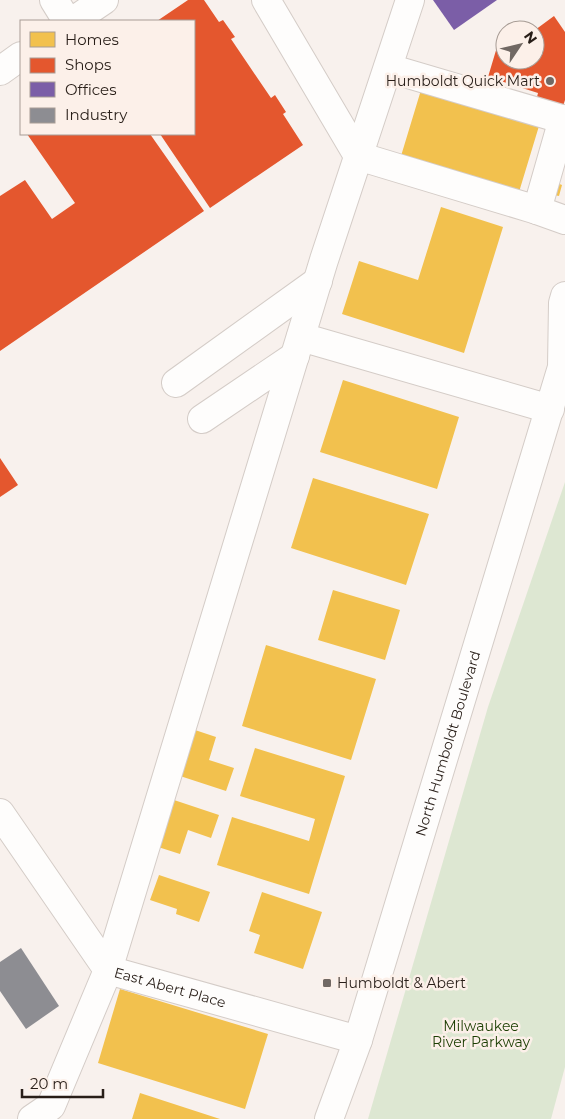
<svg xmlns="http://www.w3.org/2000/svg" width="565" height="1119" font-family="Montserrat,sans-serif">
<style>
.green{fill:#dde7d2}
.homes{fill:#f2c14e}
.shops{fill:#e4572e}
.offices{fill:#7b5ea7}
.industry{fill:#8d8d92}
.lines{fill:none;stroke-linecap:round;stroke-linejoin:round}
.minor-casing{stroke:#d4ccc7;stroke-width:30}
.major-casing{stroke:#d4ccc7;stroke-width:30}
.minor{stroke:#fefdfc;stroke-width:28}
.major{stroke:#fefdfc;stroke-width:28}
.poi-dot{fill:#716863;stroke:#fcf0e9;stroke-width:2}
.labels{text-anchor:middle;stroke-width:5;stroke-linejoin:round;paint-order:stroke}
.poi-label{font-size:14px;fill:#281e18;stroke:#fcf0e9;text-anchor:end}
.street-label{font-size:14px;fill:#281e18;stroke:#fcf0e9}
.park-label{font-size:14px;fill:#1b3e02;stroke:#fcf0e9}
</style>
<rect width="100%" height="100%" fill="#f8f1ed"/>
<path class="green" d="M 565,482 L 565,1067 L 551,1119 L 368,1119 L 488,707 Z"/>
<path class="homes" d="M 421,90 L 539,126 L 519,192 L 401,156 Z
M 557,183 L 562,185 L 559,196 L 554,195 Z
M 441,207 L 503,227 L 464,353 L 342,314 L 359,261 L 418,280 Z
M 343,380 L 459,417 L 437,489 L 320,452 Z
M 313,478 L 429,514 L 406,585 L 291,548 Z
M 333,590 L 400,610 L 385,660 L 318,640 Z
M 266,645 L 376,679 L 351,760 L 242,726 Z
M 192,729 L 216,737 L 209,760 L 234,768 L 226,791 L 177,775 Z
M 255,748 L 345,776 L 309,894 L 217,865 L 232,817 L 309,841 L 315,819 L 240,796 Z
M 171,799 L 219,815 L 211,838 L 188,830 L 180,854 L 155,846 Z
M 159,875 L 210,892 L 199,922 L 176,914 L 177,909 L 150,900 Z
M 262,892 L 322,912 L 303,969 L 254,953 L 260,935 L 249,931 Z
M 120,989 L 268,1034 L 245,1109 L 98,1063 Z
M 140,1093 L 220,1119 L 132,1119 Z"/>
<path class="shops" d="M 188,0 L 204,0 L 219,22 L 223,20 L 235,37 L 231,39 L 271,98 L 275,95 L 286,112 L 283,114 L 303,145 L 210,208 L 160,134 L 194,134 L 194,21 L 157,21 Z
M 554,16 L 565,32 L 565,100 L 563,106 L 537,97 L 538,93 L 488,77 L 497,47 L 505,49 L 505,60 L 535,60 L 535,30 Z
M 27,134 L 150,134 L 204,211 L 0,351 L 0,196 L 25,180 L 52,219 L 75,203 Z
M 0,458 L 18,485 L 0,497 Z"/>
<path class="offices" d="M 433,0 L 497,0 L 454,30 Z"/>
<path class="industry" d="M 21,948 L 59,1006 L 26,1029 L 0,991 L 0,962 Z"/>
<g class="lines">
<g class="minor-casing">
<g id="minor">
<path d="M 54,0 L 67,21"/>
<path d="M 266,0 L 358,156 L 537,210 L 563,119"/>
<path d="M 73,21 L 104,0"/>
<path d="M 388,68 L 565,120"/>
<path d="M 0,71 L 21,56"/>
<path d="M 537,210 L 565,220"/>
<path d="M 301,337 L 550,409"/>
<path d="M 176,383 L 318,281"/>
<path d="M 202,419 L 295,356"/>
<path id="s1" d="M 0,813 L 108,970 L 358,1040"/>
<path d="M 32,1119 L 51,1106 L 108,970 L 324,260 L 410,0"/>
</g>
</g>
<g class="major-casing">
<g id="major">
<path id="s2" d="M 329,1119 L 358,1040 L 562,367 L 563,303 L 565,296"/>
</g>
</g>
<use href="#minor" class="minor"/>
<use href="#major" class="major"/>
</g>
<g class="poi-dot">
<circle cx="550" cy="81" r="5"/>
<rect x="322" y="978" width="10" height="10" rx="2.5"/>
</g>
<g class="labels">
<g class="poi-label">
<text x="540" y="86">Humboldt Quick Mart</text>
<text x="337" y="988" text-anchor="start">Humboldt &amp; Abert</text>
</g>
<g class="street-label">
<text dy="5" stroke="none"><textPath href="#s2" startOffset="394">North Humboldt Boulevard</textPath></text>
<text dy="5" stroke="none"><textPath href="#s1" startOffset="255">East Abert Place</textPath></text>
</g>
<g class="park-label">
<text x="481" y="1031">Milwaukee<tspan x="481" dy="16">River Parkway</tspan></text>
</g>
</g>
<rect x="20" y="20" width="175" height="115" fill="#fcf0e9" stroke="#a79c95"/>
<rect x="30" y="32" width="25" height="15" fill="#f2c14e" stroke="#a79c95"/>
<text x="65" y="45" font-size="15" fill="#281e18">Homes</text>
<rect x="30" y="58" width="25" height="15" fill="#e4572e" stroke="#a79c95"/>
<text x="65" y="70" font-size="15" fill="#281e18">Shops</text>
<rect x="30" y="82" width="25" height="15" fill="#7b5ea7" stroke="#a79c95"/>
<text x="65" y="95" font-size="15" fill="#281e18">Offices</text>
<rect x="30" y="108" width="25" height="15" fill="#8d8d92" stroke="#a79c95"/>
<text x="65" y="120" font-size="15" fill="#281e18">Industry</text>
<g transform="translate(520 45) rotate(55)"><circle r="24" fill="#fcf0e9" stroke="#a79c95"/>
<path d="M0-4L9 19L0 12L-9 19Z" fill="#716863"/>
<text y="-8" font-size="14" font-weight="bold" text-anchor="middle" fill="#281e18">N</text>
</g>
<path d="M22 1089v8h81v-8" fill="none" stroke="#281e18" stroke-width="2.5"/>
<text x="30" y="1089" font-size="15" fill="#281e18" stroke="#fcf0e9" stroke-width="4" paint-order="stroke">20 m</text>
</svg>
